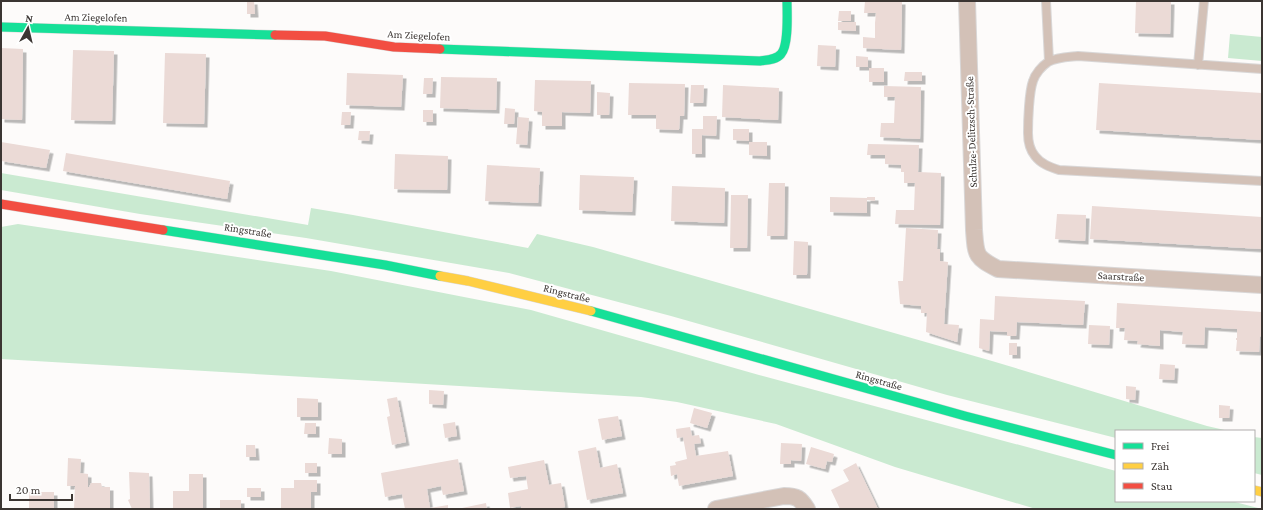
<svg xmlns="http://www.w3.org/2000/svg" width="1263" height="510" font-family="'Crimson Pro',serif">
<style>
.green{fill:#caead1}
.building{fill:#ebdad6;filter:url(#shadow)}
.lines{fill:none;stroke-linecap:round;stroke-linejoin:round}
.lane-casing{stroke:#d9d7d7;stroke-width:10}
.street-casing{stroke:#d9d7d7;stroke-width:18}
.fast-casing{stroke:#d9d7d7;stroke-width:10}
.slow-casing{stroke:#d9d7d7;stroke-width:10}
.jam-casing{stroke:#d9d7d7;stroke-width:10}
.lane{stroke:#d3c1b7;stroke-width:8}
.street{stroke:#d3c1b7;stroke-width:16}
.fast{stroke:#16e098;stroke-width:9}
.slow{stroke:#ffcf43;stroke-width:9}
.jam{stroke:#f24e42;stroke-width:9}
.labels{text-anchor:middle;stroke-width:4;stroke-linejoin:round;paint-order:stroke}
.street-label{font-size:11px;fill:#3b3532;stroke:#fff}
</style>
<defs>
<filter id="shadow"><feDropShadow dx="3.5" dy="3.5" stdDeviation="0" flood-color="#0004"/></filter>
</defs>
<rect width="100%" height="100%" fill="#fdfbfa"/>
<path class="green" d="M 1230,34 L 1262,37 L 1262,61 L 1228,58 Z
M 1,173 L 308,225 L 311,208 L 353,215 L 528,248 L 537,234 L 593,247 L 992,361 L 1207,426 L 1229,431 L 1116,431 L 1116,438 L 947,395 L 671,316 L 509,273 L 306,238 L 140,214 L 1,190 Z
M 18,224 L 331,271 L 531,310 L 759,375 L 1116,471 L 1116,501 L 1231,501 L 1262,509 L 1036,509 L 895,467 L 776,424 L 677,402 L 641,397 L 375,381 L 1,359 L 1,227 Z
M 1254,437 L 1262,438 L 1262,475 L 1254,473 Z"/>
<path class="building" d="M 247,1 L 254,1 L 255,14 L 247,14 Z
M 865,1 L 902,1 L 901,50 L 863,48 L 863,37 L 875,38 L 875,23 L 876,13 L 864,13 Z
M 1136,1 L 1171,1 L 1170,34 L 1135,33 Z
M 839,11 L 851,11 L 851,21 L 838,21 Z
M 838,22 L 856,22 L 856,31 L 838,30 Z
M 818,45 L 836,46 L 835,67 L 817,66 Z
M 1,48 L 23,49 L 22,120 L 1,119 Z
M 73,50 L 114,51 L 112,121 L 71,120 Z
M 165,53 L 206,54 L 204,124 L 163,123 Z
M 856,56 L 868,57 L 868,67 L 856,67 Z
M 869,68 L 884,68 L 884,82 L 869,82 Z
M 905,72 L 922,72 L 922,81 L 904,81 Z
M 347,73 L 403,75 L 401,107 L 346,105 Z
M 441,77 L 497,78 L 496,110 L 440,108 Z
M 424,78 L 433,78 L 432,94 L 423,94 Z
M 535,80 L 591,81 L 590,113 L 562,112 L 562,126 L 542,126 L 542,112 L 534,111 Z
M 629,83 L 685,84 L 684,116 L 680,116 L 679,130 L 656,129 L 656,115 L 628,115 Z
M 1099,83 L 1262,93 L 1262,140 L 1096,130 Z
M 691,85 L 704,85 L 703,103 L 690,103 Z
M 723,85 L 779,88 L 778,120 L 722,117 Z
M 884,86 L 921,87 L 920,139 L 880,137 L 881,123 L 894,123 L 895,97 L 884,97 Z
M 597,92 L 610,93 L 609,115 L 597,115 Z
M 505,108 L 515,109 L 514,124 L 504,124 Z
M 423,110 L 433,110 L 433,122 L 423,122 Z
M 342,112 L 351,112 L 350,125 L 341,125 Z
M 703,116 L 717,116 L 716,136 L 702,135 L 702,154 L 692,154 L 692,129 L 703,129 Z
M 518,117 L 529,118 L 527,145 L 516,144 Z
M 733,129 L 749,129 L 749,141 L 733,140 Z
M 359,131 L 370,131 L 369,141 L 358,140 Z
M 1,142 L 50,150 L 46,168 L 1,161 Z
M 749,142 L 767,142 L 767,156 L 749,155 Z
M 868,144 L 919,145 L 918,172 L 941,173 L 940,225 L 895,224 L 896,210 L 914,210 L 915,183 L 904,183 L 904,172 L 901,172 L 901,165 L 885,164 L 885,155 L 867,155 Z
M 66,153 L 230,181 L 227,199 L 63,171 Z
M 395,154 L 448,156 L 447,190 L 394,189 Z
M 487,165 L 540,168 L 538,203 L 485,201 Z
M 580,175 L 634,177 L 632,212 L 579,210 Z
M 769,183 L 785,183 L 784,236 L 767,236 Z
M 672,186 L 725,188 L 724,223 L 671,221 Z
M 731,195 L 748,195 L 747,248 L 730,248 Z
M 830,197 L 867,198 L 867,197 L 875,197 L 875,201 L 867,200 L 867,213 L 830,212 Z
M 1092,206 L 1262,217 L 1262,249 L 1090,239 Z
M 1057,214 L 1086,215 L 1085,241 L 1055,239 Z
M 906,228 L 938,230 L 937,249 L 940,249 L 940,261 L 948,262 L 944,324 L 959,325 L 957,342 L 926,332 L 927,313 L 921,313 L 921,306 L 900,304 L 898,281 L 903,281 Z
M 794,241 L 808,242 L 807,275 L 793,275 Z
M 995,296 L 1085,301 L 1083,325 L 1017,322 L 1016,336 L 1007,336 L 1007,332 L 990,331 L 989,351 L 979,348 L 980,319 L 994,320 Z
M 1117,303 L 1262,312 L 1262,337 L 1260,336 L 1259,352 L 1236,351 L 1237,340 L 1236,340 L 1236,338 L 1237,338 L 1237,329 L 1205,327 L 1204,345 L 1182,344 L 1183,332 L 1160,330 L 1160,346 L 1137,344 L 1138,341 L 1124,340 L 1125,328 L 1116,328 Z
M 1089,325 L 1110,326 L 1109,345 L 1088,344 Z
M 1009,343 L 1017,343 L 1017,355 L 1009,355 Z
M 1160,364 L 1175,365 L 1174,380 L 1159,379 Z
M 1126,386 L 1136,387 L 1135,400 L 1126,399 Z
M 429,390 L 444,391 L 443,405 L 429,404 Z
M 397,397 L 406,442 L 392,445 L 387,417 L 390,416 L 387,399 Z
M 297,398 L 318,399 L 318,417 L 297,417 Z
M 1219,405 L 1230,406 L 1229,418 L 1219,418 Z
M 694,408 L 712,413 L 707,428 L 690,423 Z
M 618,416 L 622,436 L 602,440 L 598,419 Z
M 455,422 L 457,436 L 445,438 L 443,424 Z
M 305,423 L 316,423 L 316,434 L 304,434 Z
M 690,427 L 692,436 L 699,435 L 701,443 L 694,444 L 696,456 L 728,451 L 733,476 L 679,486 L 677,474 L 671,476 L 670,466 L 676,465 L 675,462 L 687,459 L 683,437 L 677,438 L 676,429 Z
M 329,438 L 342,439 L 342,454 L 328,454 Z
M 781,443 L 802,444 L 801,461 L 791,460 L 791,464 L 780,464 Z
M 246,445 L 255,445 L 256,457 L 246,457 Z
M 596,447 L 600,468 L 617,464 L 623,493 L 587,500 L 578,451 Z
M 811,447 L 834,454 L 832,462 L 827,461 L 825,469 L 806,464 Z
M 68,458 L 81,459 L 80,473 L 88,474 L 88,487 L 89,487 L 91,483 L 101,483 L 102,487 L 110,487 L 110,509 L 74,509 L 75,486 L 67,486 Z
M 458,459 L 464,491 L 443,495 L 441,486 L 427,489 L 430,508 L 448,505 L 448,509 L 405,509 L 402,494 L 385,497 L 381,473 Z
M 544,460 L 549,485 L 561,483 L 565,507 L 555,509 L 521,509 L 521,506 L 510,508 L 508,493 L 528,489 L 526,476 L 510,478 L 508,467 Z
M 305,463 L 317,463 L 317,473 L 305,473 Z
M 856,463 L 878,509 L 840,509 L 831,490 L 849,481 L 843,470 Z
M 129,472 L 149,473 L 150,509 L 132,509 L 128,500 L 130,499 Z
M 189,474 L 203,474 L 203,509 L 173,509 L 173,491 L 189,491 Z
M 294,480 L 317,480 L 317,492 L 311,492 L 311,509 L 281,509 L 281,488 L 294,488 Z
M 247,488 L 261,488 L 261,497 L 247,497 Z
M 29,492 L 54,492 L 54,509 L 29,509 Z
M 220,500 L 241,500 L 241,509 L 220,509 Z
M 486,503 L 487,509 L 462,509 L 462,508 Z"/>
<g class="lines">
<g class="lane-casing">
<path id="lane" d="M 1046,1 L 1049,61
M 1198,65 L 1204,1
M 1262,69 L 1078,56 C 1069,57 1057,57 1048,62 C 1042,66 1035,74 1033,81 C 1029,92 1028,121 1028,133 C 1028,141 1030,150 1035,156 C 1041,164 1050,167 1059,170 L 1262,181"/>
</g>
<g class="street-casing">
<path id="street" d="M 967,1 L 974,230 C 976,256 975,257 998,269 L 1262,285
M 716,509 L 784,496 C 797,496 800,498 807,509"/>
</g>
<g class="fast-casing">
<path id="fast" d="M 1,27 L 275,35
M 440,49 L 760,61 C 767,60 776,60 781,54 C 789,45 787,13 787,1
M 163,230 L 385,265 L 440,276
M 591,311 L 965,416 L 1116,455"/>
</g>
<g class="slow-casing">
<path id="slow" d="M 440,276 L 468,281 L 591,311
M 1254,490 L 1262,492"/>
</g>
<g class="jam-casing">
<path id="jam" d="M 275,35 L 325,36 L 394,47 L 440,49
M 1,204 L 163,230"/>
</g>
<use href="#lane" class="lane"/>
<use href="#street" class="street"/>
<use href="#fast" class="fast"/>
<use href="#slow" class="slow"/>
<use href="#jam" class="jam"/>
</g>
<g class="labels">
<g class="street-label">
<text transform="translate(96 17) rotate(1)" y="4">Am Ziegelofen</text>
<text transform="translate(419 35) rotate(3)" y="4">Am Ziegelofen</text>
<text transform="translate(971 132) rotate(-92)" y="4">Schulze-Delitzsch-Straße</text>
<text transform="translate(248 230) rotate(9)" y="4">Ringstraße</text>
<text transform="translate(1121 276) rotate(3)" y="4">Saarstraße</text>
<text transform="translate(567 293) rotate(14)" y="4">Ringstraße</text>
<text transform="translate(879 380) rotate(16)" y="4">Ringstraße</text>
</g>
</g>
<rect width="1263" height="510" fill="none" stroke="#3b3532" stroke-width="4"/>
<rect x="1115" y="430" width="140" height="72" fill="#ffffff" stroke="#b1aead"/>
<rect x="1123" y="443" width="20" height="6" fill="#16e098" stroke="#b1aead"/>
<text x="1151" y="450" font-size="12" fill="#3b3532">Frei</text>
<rect x="1123" y="463" width="20" height="6" fill="#ffcf43" stroke="#b1aead"/>
<text x="1151" y="470" font-size="12" fill="#3b3532">Zäh</text>
<rect x="1123" y="483" width="20" height="6" fill="#f24e42" stroke="#b1aead"/>
<text x="1151" y="490" font-size="12" fill="#3b3532">Stau</text>
<g transform="translate(28 28) rotate(8)" stroke="#ffffff" stroke-width="3" paint-order="stroke">
<path d="M0-3L7 15L0 10L-7 15Z" fill="#3b3532"/>
<text y="-6" font-size="11" font-weight="bold" text-anchor="middle" fill="#3b3532">N</text>
</g>
<path d="M10 494v6h62v-6" fill="none" stroke="#3b3532" stroke-width="2"/>
<text x="16" y="494" font-size="12" fill="#3b3532" stroke="#ffffff" stroke-width="3" paint-order="stroke">20 m</text>
</svg>
